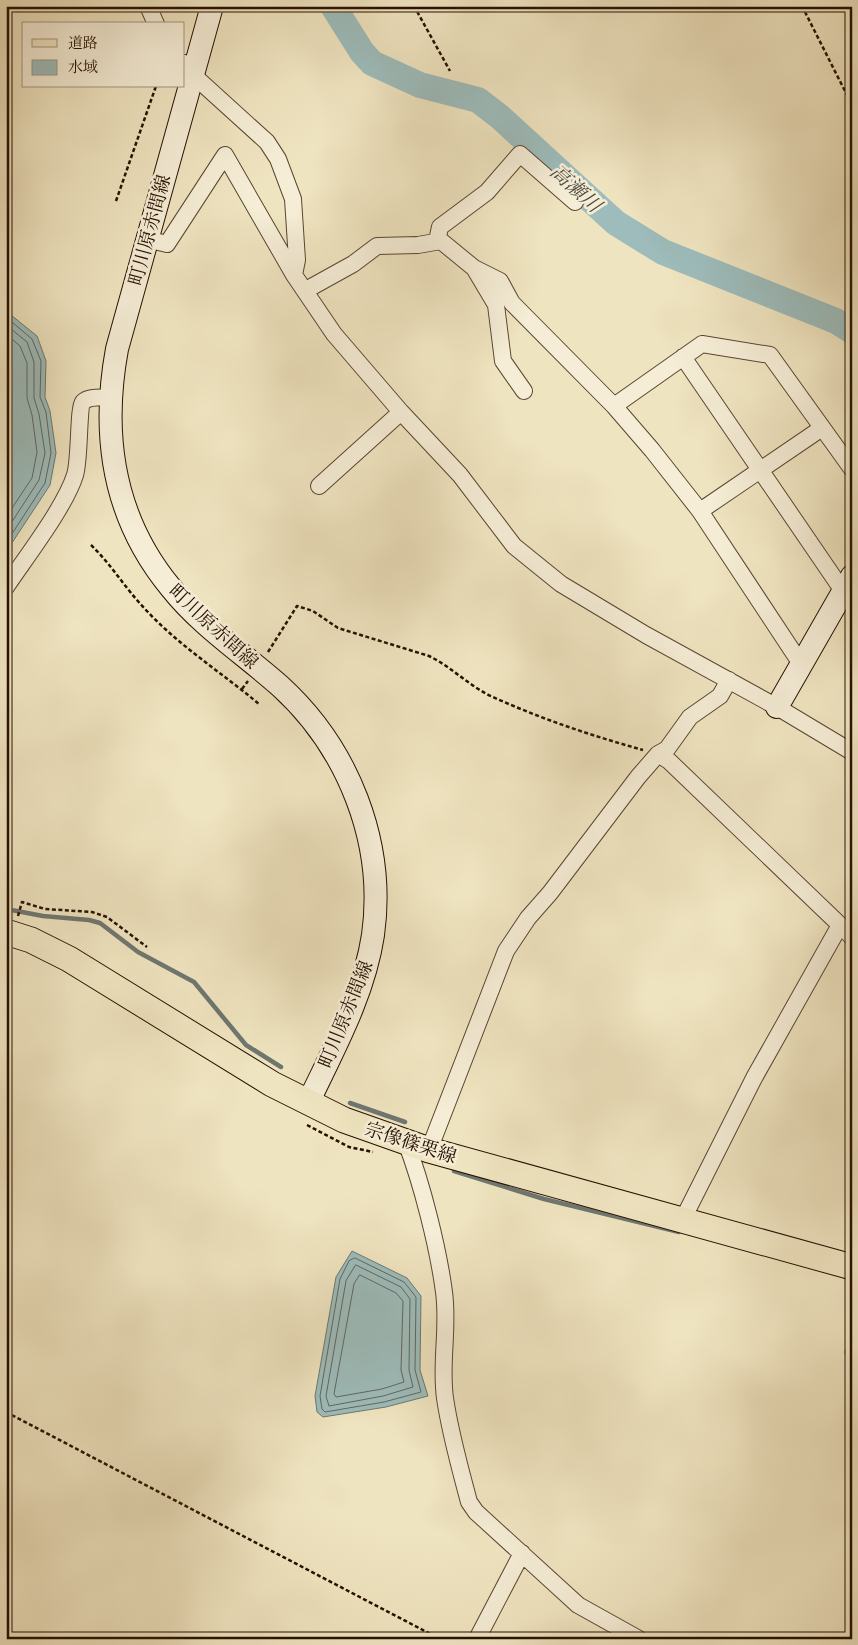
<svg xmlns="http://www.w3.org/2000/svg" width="858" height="1645" font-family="'EB Garamond','Noto Serif JP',serif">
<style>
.water{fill:#9dbcbb;stroke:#6e7770}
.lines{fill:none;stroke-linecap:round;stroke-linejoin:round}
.shore{stroke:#62665e;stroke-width:1}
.stream{stroke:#6e7770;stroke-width:4.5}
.river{stroke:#9dbcbb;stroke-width:26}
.lane-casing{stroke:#594530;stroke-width:9}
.street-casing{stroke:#594530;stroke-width:18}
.secondary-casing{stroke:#271000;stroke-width:24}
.primary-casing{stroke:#271000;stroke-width:27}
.path{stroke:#271000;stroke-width:2.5;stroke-dasharray:4 2.5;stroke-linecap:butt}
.lane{stroke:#f5edd6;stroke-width:8}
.street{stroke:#f5edd6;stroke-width:16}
.secondary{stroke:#f5edd6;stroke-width:22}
.primary{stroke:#efe4c0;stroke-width:25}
.labels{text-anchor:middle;stroke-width:5;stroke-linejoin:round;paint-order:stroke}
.street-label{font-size:19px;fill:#271000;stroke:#f5edd6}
.water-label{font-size:20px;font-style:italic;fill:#504c41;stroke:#f5edd6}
</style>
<rect width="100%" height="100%" fill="#efe4c0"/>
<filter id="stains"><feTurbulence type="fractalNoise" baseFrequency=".004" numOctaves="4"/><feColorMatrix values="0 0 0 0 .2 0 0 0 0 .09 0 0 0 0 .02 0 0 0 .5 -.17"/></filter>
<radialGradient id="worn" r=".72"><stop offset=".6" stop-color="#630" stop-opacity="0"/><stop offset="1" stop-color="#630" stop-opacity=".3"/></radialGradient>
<path class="water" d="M 6,311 L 37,336 L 46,361 L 45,397 L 50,411 L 56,453 L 50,485 L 6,552 Z
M 352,1251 L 407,1278 L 421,1296 L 420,1370 L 428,1396 L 386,1407 L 323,1417 L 317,1412 L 315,1396 L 336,1277 Z"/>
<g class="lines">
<path class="shore" d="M 6,317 L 32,339 L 41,361 L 40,397 L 46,412 L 51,453 L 45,483 L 6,543
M 6,325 L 27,342 L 34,362 L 34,398 L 39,414 L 45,453 L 39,480 L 6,531
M 6,334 L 20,346 L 27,363 L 27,398 L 32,415 L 37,452 L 32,478 L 6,517
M 355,1258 L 404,1282 L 416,1297 L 415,1370 L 421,1392 L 384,1402 L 325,1412 L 322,1409 L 320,1396 L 340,1279 L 349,1261 Z
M 356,1265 L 401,1287 L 410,1299 L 409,1370 L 413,1387 L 383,1396 L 329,1406 L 326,1396 L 346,1281 Z
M 360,1275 L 396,1293 L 403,1301 L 401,1370 L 404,1382 L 382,1389 L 336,1397 L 334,1394 L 354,1284 Z"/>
<path class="stream" d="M 6,909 L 43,916 L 89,920 L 100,923 L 138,952 L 194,982 L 246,1045 L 281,1067
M 350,1103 L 405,1122
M 454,1171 L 544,1199 L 679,1232"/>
<path class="river" d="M 333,6 L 362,52 L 372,63 L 420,85 L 478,100 L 500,117 L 616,223 L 663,252 L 836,321 L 852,331"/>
<g class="lane-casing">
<path id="lane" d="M 849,1352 L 852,1352"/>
</g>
<g class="street-casing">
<path id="street" d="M 148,6 L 156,24
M 184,63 L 192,74 L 267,142 L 278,159 L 293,199 L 297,260 L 294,275 L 334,334 L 401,412 L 460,475 L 514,546 L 561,584 L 646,635 L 777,707 L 852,752
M 146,239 L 167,244 L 225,155 L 294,275
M 437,241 L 440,227 L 487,192 L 520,154 L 575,202
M 474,268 L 496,305 L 503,361 L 524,391
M 306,290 L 353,264 L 377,246 L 418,245 L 441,241 L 474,268 L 500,281 L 512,303 L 614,406 L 652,450 L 700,511 L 801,664
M 683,357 L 843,591
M 614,406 L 702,344 L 770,355 L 852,469
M 319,486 L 401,412
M 700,511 L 822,428
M 6,587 C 26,557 65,507 75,475 C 80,460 78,408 83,402 C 89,396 102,398 109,397
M 658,754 L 669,761 L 840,925 L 754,1078 L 682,1221
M 840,925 L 852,937
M 406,1142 C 422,1184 438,1247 444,1292 C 449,1328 440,1363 445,1398 C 450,1433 460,1468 469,1502 L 476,1512 L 578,1605 L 639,1639
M 429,1150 L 506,951 L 528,918 L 550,893 L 638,777 L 658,754 L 667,749 L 690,717 L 720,696 L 729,680
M 477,1639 L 522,1553"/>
</g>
<g class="secondary-casing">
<path id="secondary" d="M 212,6 L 117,349 C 101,436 113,518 171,588 C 201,626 244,654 280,686 C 348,748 386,842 373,935 C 364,995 333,1050 308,1103
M 777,707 L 852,576"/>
</g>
<g class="primary-casing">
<path id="primary" d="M 6,932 L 31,940 L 69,959 L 272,1084 L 344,1120 L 429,1150 L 852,1267"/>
</g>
<path class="path" d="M 414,6 L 450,71
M 802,6 L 852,105
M 6,13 L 11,6
M 116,201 L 156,86
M 91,545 C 111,564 125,588 145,609 C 178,645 222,673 259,704
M 268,652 L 297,606 L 313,611 L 338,628 L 429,656 C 452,667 470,687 493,697 C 541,719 593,736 643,750
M 242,689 L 248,681
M 18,916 L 22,902 L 45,909 L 92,912 L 107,917 L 147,947
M 307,1125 L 349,1147 L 373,1152
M 6,1412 L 440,1639"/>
<use href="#lane" class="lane"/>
<use href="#street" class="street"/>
<use href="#secondary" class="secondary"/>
<use href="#primary" class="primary"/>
</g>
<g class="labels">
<g class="street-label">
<text transform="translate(149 230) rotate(-75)" y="7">町川原赤間線</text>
<text transform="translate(214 626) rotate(43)" y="7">町川原赤間線</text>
<text transform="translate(345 1014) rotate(-68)" y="7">町川原赤間線</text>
<text transform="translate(411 1142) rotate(18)" y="7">宗像篠栗線</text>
</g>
<g class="water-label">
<text transform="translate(576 188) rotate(42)" y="7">高瀬川</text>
</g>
</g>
<rect width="858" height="1645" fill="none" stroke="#efe4c0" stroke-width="25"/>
<rect x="8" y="8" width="843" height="1630" fill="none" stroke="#271000" stroke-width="2.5"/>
<rect x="12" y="12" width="833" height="1620" fill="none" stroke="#271000"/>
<rect x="22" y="22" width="162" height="65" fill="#f5edd6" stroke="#a39580"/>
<rect x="32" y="39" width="25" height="8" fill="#efe4c0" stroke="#a39580"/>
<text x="68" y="48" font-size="15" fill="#271000">道路</text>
<rect x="32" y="60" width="25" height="15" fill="#9dbcbb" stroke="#a39580"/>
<text x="68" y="72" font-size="15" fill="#271000">水域</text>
<rect width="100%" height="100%" filter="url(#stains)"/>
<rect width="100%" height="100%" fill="url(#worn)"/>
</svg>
